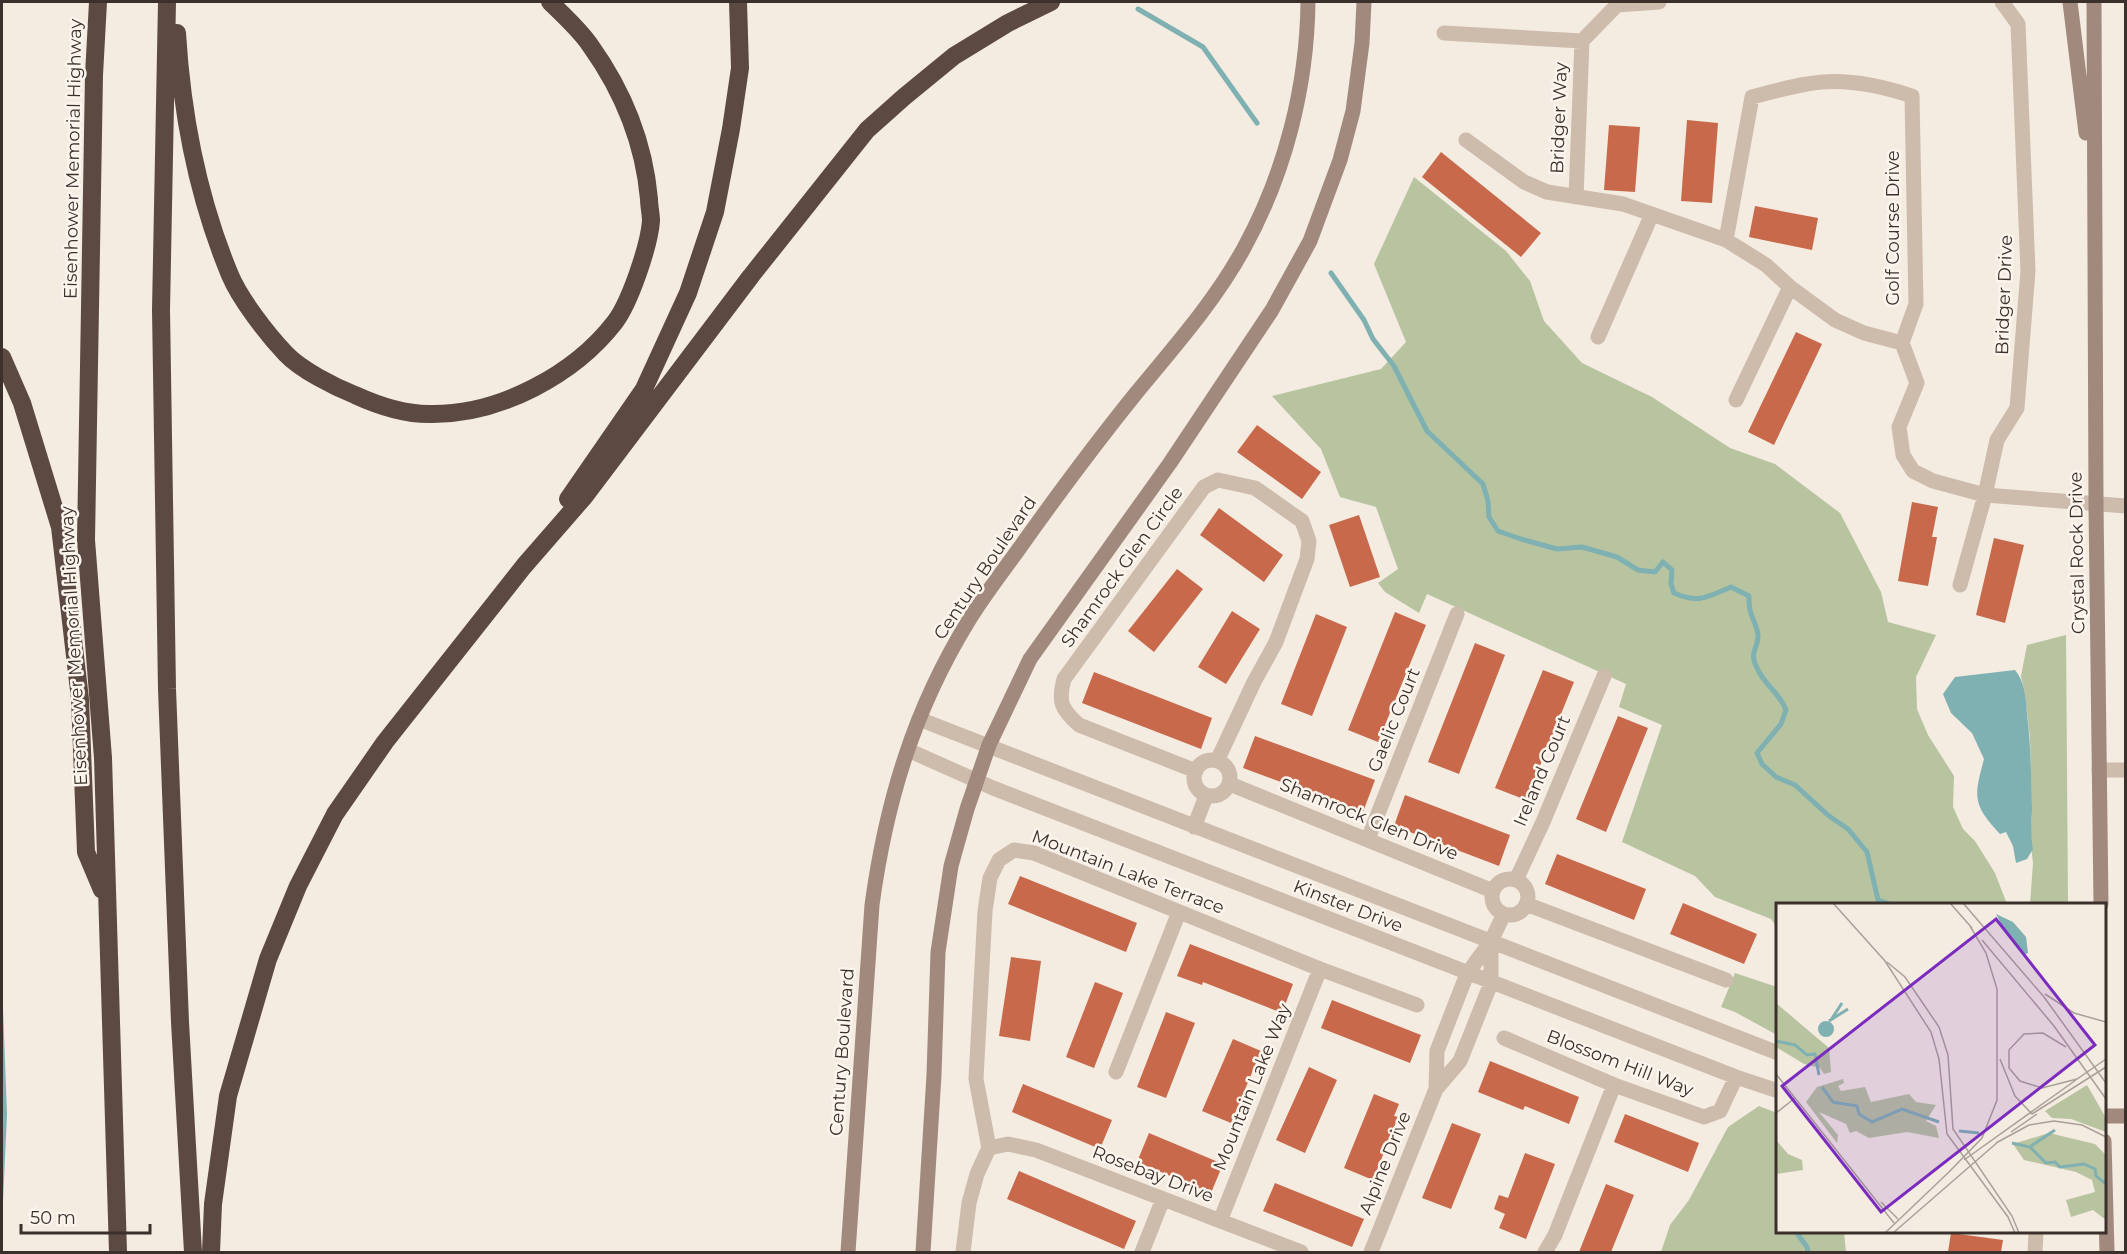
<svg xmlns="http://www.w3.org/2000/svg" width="2127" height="1254" font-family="Montserrat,sans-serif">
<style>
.green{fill:#b8c4a0}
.water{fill:#7fb0b2}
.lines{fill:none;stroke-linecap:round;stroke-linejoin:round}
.stream{stroke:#7fb0b2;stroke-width:5}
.building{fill:#c8694b}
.street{stroke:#cdbbac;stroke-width:15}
.secondary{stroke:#a18a7d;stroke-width:15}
.highway{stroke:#5c4a42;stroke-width:18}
.labels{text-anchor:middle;stroke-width:5;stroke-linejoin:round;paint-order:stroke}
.street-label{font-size:18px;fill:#3b302b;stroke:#fbf5ee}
.inset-river{fill:none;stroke:#7fb0b2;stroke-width:3}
.inset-road{fill:none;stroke:#aaa098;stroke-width:1.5}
.view{fill:#7b2cbf;fill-opacity:0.15;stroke:#7b2cbf;stroke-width:3}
.inset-edge{fill:none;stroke:#3b302b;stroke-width:3}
</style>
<rect width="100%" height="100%" fill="#f4ebe1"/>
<path class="green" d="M 1414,177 L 1506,251 L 1530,281 L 1544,321 L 1582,363 L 1652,397 L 1730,448 L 1775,464 L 1840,513 L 1881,592 L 1888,622 L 1936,635 L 1916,677 L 1917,709 L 1928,735 L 1954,776 L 1953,807 L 1963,829 L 1975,841 L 1995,873 L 2007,904 L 1778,904 L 1777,927 L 1771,919 L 1715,897 L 1695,876 L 1622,842 L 1662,725 L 1619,707 L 1626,684 L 1427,594 L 1419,613 L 1385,592 L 1378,583 L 1398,569 L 1376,507 L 1340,497 L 1321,449 L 1272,396 L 1381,369 L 1406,342 L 1374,264 Z
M 2066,635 L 2068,904 L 2030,904 L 2033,863 L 2030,836 L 2032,818 L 2030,738 L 2025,695 L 2021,676 L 2027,645 Z
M 1735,973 L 1777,987 L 1777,1035 L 1735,1012 L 1721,1007 Z
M 1759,1106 L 1777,1113 L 1778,1232 L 1844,1232 L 1846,1252 L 1661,1252 L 1670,1225 L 1689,1200 L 1728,1127 Z"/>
<path class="water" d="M 2015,670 C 2025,682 2026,699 2027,714 C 2031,745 2031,776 2032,807 C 2032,822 2030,835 2033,849 L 2027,859 L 2016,863 L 2013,846 L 2006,832 L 2000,834 C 1972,804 1974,797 1984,759 L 1972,733 L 1951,713 L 1943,694 L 1955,677 Z
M 2,982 L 7,1114 L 2,1223 Z"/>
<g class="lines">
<path class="stream" d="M 1138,9 L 1203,47 L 1257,123
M 1331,273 L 1364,320 L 1373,339 L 1394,366 L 1427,431 L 1483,484 L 1488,501 L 1489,517 L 1498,531 L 1521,539 L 1557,549 L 1582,547 L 1617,557 L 1638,570 L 1655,572 L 1663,562 L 1672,570 L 1671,584 L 1674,593 C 1699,604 1708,597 1731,587 L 1749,596 C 1749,600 1749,606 1750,610 C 1752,619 1758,627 1758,637 C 1757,651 1749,652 1757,668 C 1765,686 1780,693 1786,710 L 1781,724 L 1757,753 L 1762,764 L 1776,777 L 1795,785 L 1829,816 L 1848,829 L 1867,852 L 1878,900 L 1890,904
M 1796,1232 L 1807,1247 L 1808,1252"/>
</g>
<path class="building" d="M 1687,120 L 1718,123 L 1712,203 L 1681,201 Z
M 1609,125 L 1640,127 L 1635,192 L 1604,190 Z
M 1441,152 L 1541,233 L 1521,257 L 1422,177 Z
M 1755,206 L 1818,218 L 1812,250 L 1749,237 Z
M 1796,332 L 1822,344 L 1774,445 L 1748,432 Z
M 1257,425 L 1321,472 L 1302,499 L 1237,452 Z
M 1912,502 L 1938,507 L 1932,537 L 1937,537 L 1928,586 L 1898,581 Z
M 1219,508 L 1283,555 L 1264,582 L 1200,535 Z
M 1359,515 L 1380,577 L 1350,587 L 1329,525 Z
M 1994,538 L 2024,545 L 2005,623 L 1976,615 Z
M 1177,569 L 1203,589 L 1154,652 L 1128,631 Z
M 1232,611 L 1260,629 L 1226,684 L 1198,667 Z
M 1395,612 L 1426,625 L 1378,742 L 1348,730 Z
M 1316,614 L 1347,627 L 1312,716 L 1281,704 Z
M 1475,643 L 1505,655 L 1459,774 L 1428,762 Z
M 1543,670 L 1574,682 L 1526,800 L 1495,788 Z
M 1094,672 L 1212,718 L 1201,749 L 1082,703 Z
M 1618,716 L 1648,728 L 1606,832 L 1576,819 Z
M 1255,736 L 1375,780 L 1363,812 L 1243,768 Z
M 1405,795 L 1510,835 L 1499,866 L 1394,826 Z
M 1557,854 L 1646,889 L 1634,920 L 1545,884 Z
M 1020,876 L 1137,923 L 1126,952 L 1008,904 Z
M 1683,903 L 1757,934 L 1744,964 L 1670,934 Z
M 1190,944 L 1293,984 L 1282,1013 L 1203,982 L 1202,985 L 1177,976 Z
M 1011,957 L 1041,961 L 1030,1041 L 999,1036 Z
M 1095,982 L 1123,993 L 1094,1068 L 1066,1057 Z
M 1332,1000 L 1421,1035 L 1410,1063 L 1321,1028 Z
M 1166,1012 L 1195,1023 L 1166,1098 L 1137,1087 Z
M 1233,1039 L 1261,1051 L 1231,1123 L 1202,1111 Z
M 1490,1061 L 1579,1097 L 1569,1124 L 1525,1106 L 1523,1110 L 1478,1092 Z
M 1309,1067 L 1337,1080 L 1305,1153 L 1276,1140 Z
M 1023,1084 L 1112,1120 L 1100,1149 L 1012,1112 Z
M 1374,1094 L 1399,1104 L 1394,1116 L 1398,1117 L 1373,1180 L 1344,1168 Z
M 1625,1114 L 1699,1143 L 1688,1172 L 1614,1142 Z
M 1452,1123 L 1481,1134 L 1451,1209 L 1422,1198 Z
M 1149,1133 L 1223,1164 L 1211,1193 L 1137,1162 Z
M 1525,1153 L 1555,1164 L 1526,1239 L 1499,1228 L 1505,1214 L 1494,1209 L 1499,1195 L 1508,1198 Z
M 1019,1171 L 1136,1221 L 1124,1249 L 1007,1199 Z
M 1275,1183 L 1364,1219 L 1352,1247 L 1263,1211 Z
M 1606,1184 L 1634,1195 L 1611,1252 L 1579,1252 Z
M 1951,1233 L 2003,1240 L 2001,1252 L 1948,1252 Z"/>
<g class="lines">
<path class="street" d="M 1444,33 L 1582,41 L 1617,5 L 1659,2
M 1466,140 L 1524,182 L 1547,192 L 1623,204 L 1726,240 L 1766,265 L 1790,287 L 1835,320 L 1864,333 L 1902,343
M 1576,197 L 1582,41
M 1726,240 L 1752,97 C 1770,92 1789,87 1807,84 C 1842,77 1879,85 1912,96 L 1916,304 L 1902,343 L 1917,383 L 1899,427 L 1903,455 L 1913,471 L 1933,481 L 1985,495 L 2126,506
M 1598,337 L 1652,214
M 1736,400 L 1790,287
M 1960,585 L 1985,495 L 1997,440 L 2017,408 L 2028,271 L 2018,24 L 2002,2
M 919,719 L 1778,1053
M 908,750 L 993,788 L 1736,1077 L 1778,1091
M1194 778a18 18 0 1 1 36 0a18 18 0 1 1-36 0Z
M 2099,770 L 2126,770
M 1196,771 L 1079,725 C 1061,709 1058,702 1064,679 L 1204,487 L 1218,480 L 1255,488 L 1302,521 L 1309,541 L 1307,559 L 1276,642 L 1254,682 L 1217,761
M 1230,784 L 1493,891
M 1194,827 L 1206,796
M 1368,839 L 1457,614
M1492 897a18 18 0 1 1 36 0a18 18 0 1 1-36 0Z
M 1516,880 L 1543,822 L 1604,676
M 1526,904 L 1726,980
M 1504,1038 L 1614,1085 L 1704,1117 L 1720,1111 L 1736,1077
M 1116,1072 L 1179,912
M 1436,1089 L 1437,1051 L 1467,974 L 1491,941 L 1504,914
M 989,1148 L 1008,1144 L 1036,1150 L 1301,1252
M 1220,1221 L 1320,969
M 963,1252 L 969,1203 L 977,1174 L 989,1148 L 976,1079 L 985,911 L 990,878 L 999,860 L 1014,850 L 1034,853 L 1320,969 L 1417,1005
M 1142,1252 L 1163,1199
M 1371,1252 L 1436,1089 L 1460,1061 L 1491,983 L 1491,941
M 1545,1252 L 1555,1235 L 1614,1085
M 2035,1252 L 2036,1232"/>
<path class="secondary" d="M 2070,2 L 2086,133
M 2094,2 L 2096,505 L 2101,904
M 2104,1116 L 2126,1116
M 2104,1141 L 2107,1252
M 848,1252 L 872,905 C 886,802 914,709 969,620 C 983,597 1000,575 1016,553 C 1055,498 1095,444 1137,392 C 1175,346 1215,301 1244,248 C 1285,173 1307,87 1308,2
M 923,1252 L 934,1075 L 938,952 L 951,866 L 967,809 L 989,745 L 1030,659 L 1170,463 L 1272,310 L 1310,241 L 1340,160 L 1353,111 L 1362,43 L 1364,2"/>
<path class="highway" d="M 98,2 L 94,75 L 86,540 L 103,758 L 118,1252
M 167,2 L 161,310 L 167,689 L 180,1022 L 193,1252
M 177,33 C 182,116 198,198 230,275 C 240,299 267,334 286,354 C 301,370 335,387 355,395 C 379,406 407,415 433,414 C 500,414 574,375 615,322 C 630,302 649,246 651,221 C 651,214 649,206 649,199 C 644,143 623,91 590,45 C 579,29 563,15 550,2
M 2,357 L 22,403 L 60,527 L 80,699 L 86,852 L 102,890
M 568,499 L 644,389 L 688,293 L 715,212 L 731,129 L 740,68 L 738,2
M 211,1252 L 213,1204 L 228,1096 L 268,959 L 298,886 L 335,814 L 385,742 L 524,566 L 584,497 L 751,276 L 867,130 L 904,97 L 954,56 L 1008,23 L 1051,2"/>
</g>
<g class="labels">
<g class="street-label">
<text transform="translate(1559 118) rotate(-88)" y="6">Bridger Way</text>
<text transform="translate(73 159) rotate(-89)" y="6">Eisenhower Memorial Highway</text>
<text transform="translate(1893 228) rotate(-90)" y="6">Golf Course Drive</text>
<text transform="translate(2004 295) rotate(-88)" y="6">Bridger Drive</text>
<text transform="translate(2077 553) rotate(-91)" y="6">Crystal Rock Drive</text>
<text transform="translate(1122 567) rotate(-54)" y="6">Shamrock Glen Circle</text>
<text transform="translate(985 568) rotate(-56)" y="6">Century Boulevard</text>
<text transform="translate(74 646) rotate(-93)" y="6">Eisenhower Memorial Highway</text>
<text transform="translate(1394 720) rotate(-68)" y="6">Gaelic Court</text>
<text transform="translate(1542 771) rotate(-67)" y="6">Ireland Court</text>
<text transform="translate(1369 819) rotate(22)" y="6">Shamrock Glen Drive</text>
<text transform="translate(1128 872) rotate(21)" y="6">Mountain Lake Terrace</text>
<text transform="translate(1348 906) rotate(21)" y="6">Kinster Drive</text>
<text transform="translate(842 1052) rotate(-86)" y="6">Century Boulevard</text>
<text transform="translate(1620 1063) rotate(21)" y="6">Blossom Hill Way</text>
<text transform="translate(1252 1087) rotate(-68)" y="6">Mountain Lake Way</text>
<text transform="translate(1385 1163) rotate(-68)" y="6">Alpine Drive</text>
<text transform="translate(1153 1174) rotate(21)" y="6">Rosebay Drive</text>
</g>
</g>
<g transform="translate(1776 903)">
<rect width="330" height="330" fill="#f4ebe1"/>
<path d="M 0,100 L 53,145 L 55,169 L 48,171 L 44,165 L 28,161 L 0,144 ZM 67,176 L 68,180 L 62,183 L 65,188 L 89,184 L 95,199 L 133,191 L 140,199 L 160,202 L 150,218 L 160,223 L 163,235 L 131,229 L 93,235 L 80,228 L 74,230 L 70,221 L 43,209 L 62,232 L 61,240 L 30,199 L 41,184 ZM 311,182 L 330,215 L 330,229 L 295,216 L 276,215 L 269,208 ZM 273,230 L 319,241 L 330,252 L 330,317 L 317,307 L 295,314 L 290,297 L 319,289 L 316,277 L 300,269 L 248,257 L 237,241 ZM 0,237 L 12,251 L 26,257 L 27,267 L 0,271 Z" fill="#b8c4a0"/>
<path d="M 220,11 L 237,19 L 250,34 L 252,50 L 248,52 L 230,30 ZM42 126a8 8 0 1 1 16 0a8 8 0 1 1-16 0Z" fill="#7fb0b2"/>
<path class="inset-river" d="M 55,117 L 66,100M 53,118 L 72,106M 0,138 L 19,142 L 31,152 L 39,151 L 43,172M 46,184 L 57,199 L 81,203 L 83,211 L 96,219 L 126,206 L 163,219M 183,228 L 203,230M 236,240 L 254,244 L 270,260 L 279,259 L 284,264 L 308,261 L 319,266 L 320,273 L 330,281M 255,243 L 279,227"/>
<path class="inset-road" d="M 57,0 L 109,58 L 155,129 L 163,156 L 171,231 L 232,314 L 239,330M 174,0 L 196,25M 187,0 L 268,94 L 330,180M 206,37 L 278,123 L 330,196M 111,59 L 129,74 L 163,124 L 172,152 L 177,226 L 236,313 L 243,330M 269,91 L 298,110 L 330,119M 290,144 L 267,130 L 248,131 L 233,147 L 233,165 L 244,178 L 266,185 L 301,176 L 330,156M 224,156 L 239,193 L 256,211 L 330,164M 0,171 L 118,320M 0,210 L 19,195M 235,229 L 261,211M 220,240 L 253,222 L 278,218 L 306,222 L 330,234M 188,257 L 300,177M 172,270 L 206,235 L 221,197 L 221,86 L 210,50 L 194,23M 105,299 L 122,316M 109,330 L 174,268M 117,330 L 223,238"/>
<path class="view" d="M 220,16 L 319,142 L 105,309 L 6,183 Z"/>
<rect width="330" height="330" class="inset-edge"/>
</g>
<rect width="2127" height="1254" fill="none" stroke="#3b302b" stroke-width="6"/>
<path d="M21 1224v9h129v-9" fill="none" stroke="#3b302b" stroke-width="3"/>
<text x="30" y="1224" font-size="18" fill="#3b302b" stroke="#fbf5ee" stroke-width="4.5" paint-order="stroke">50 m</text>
</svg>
